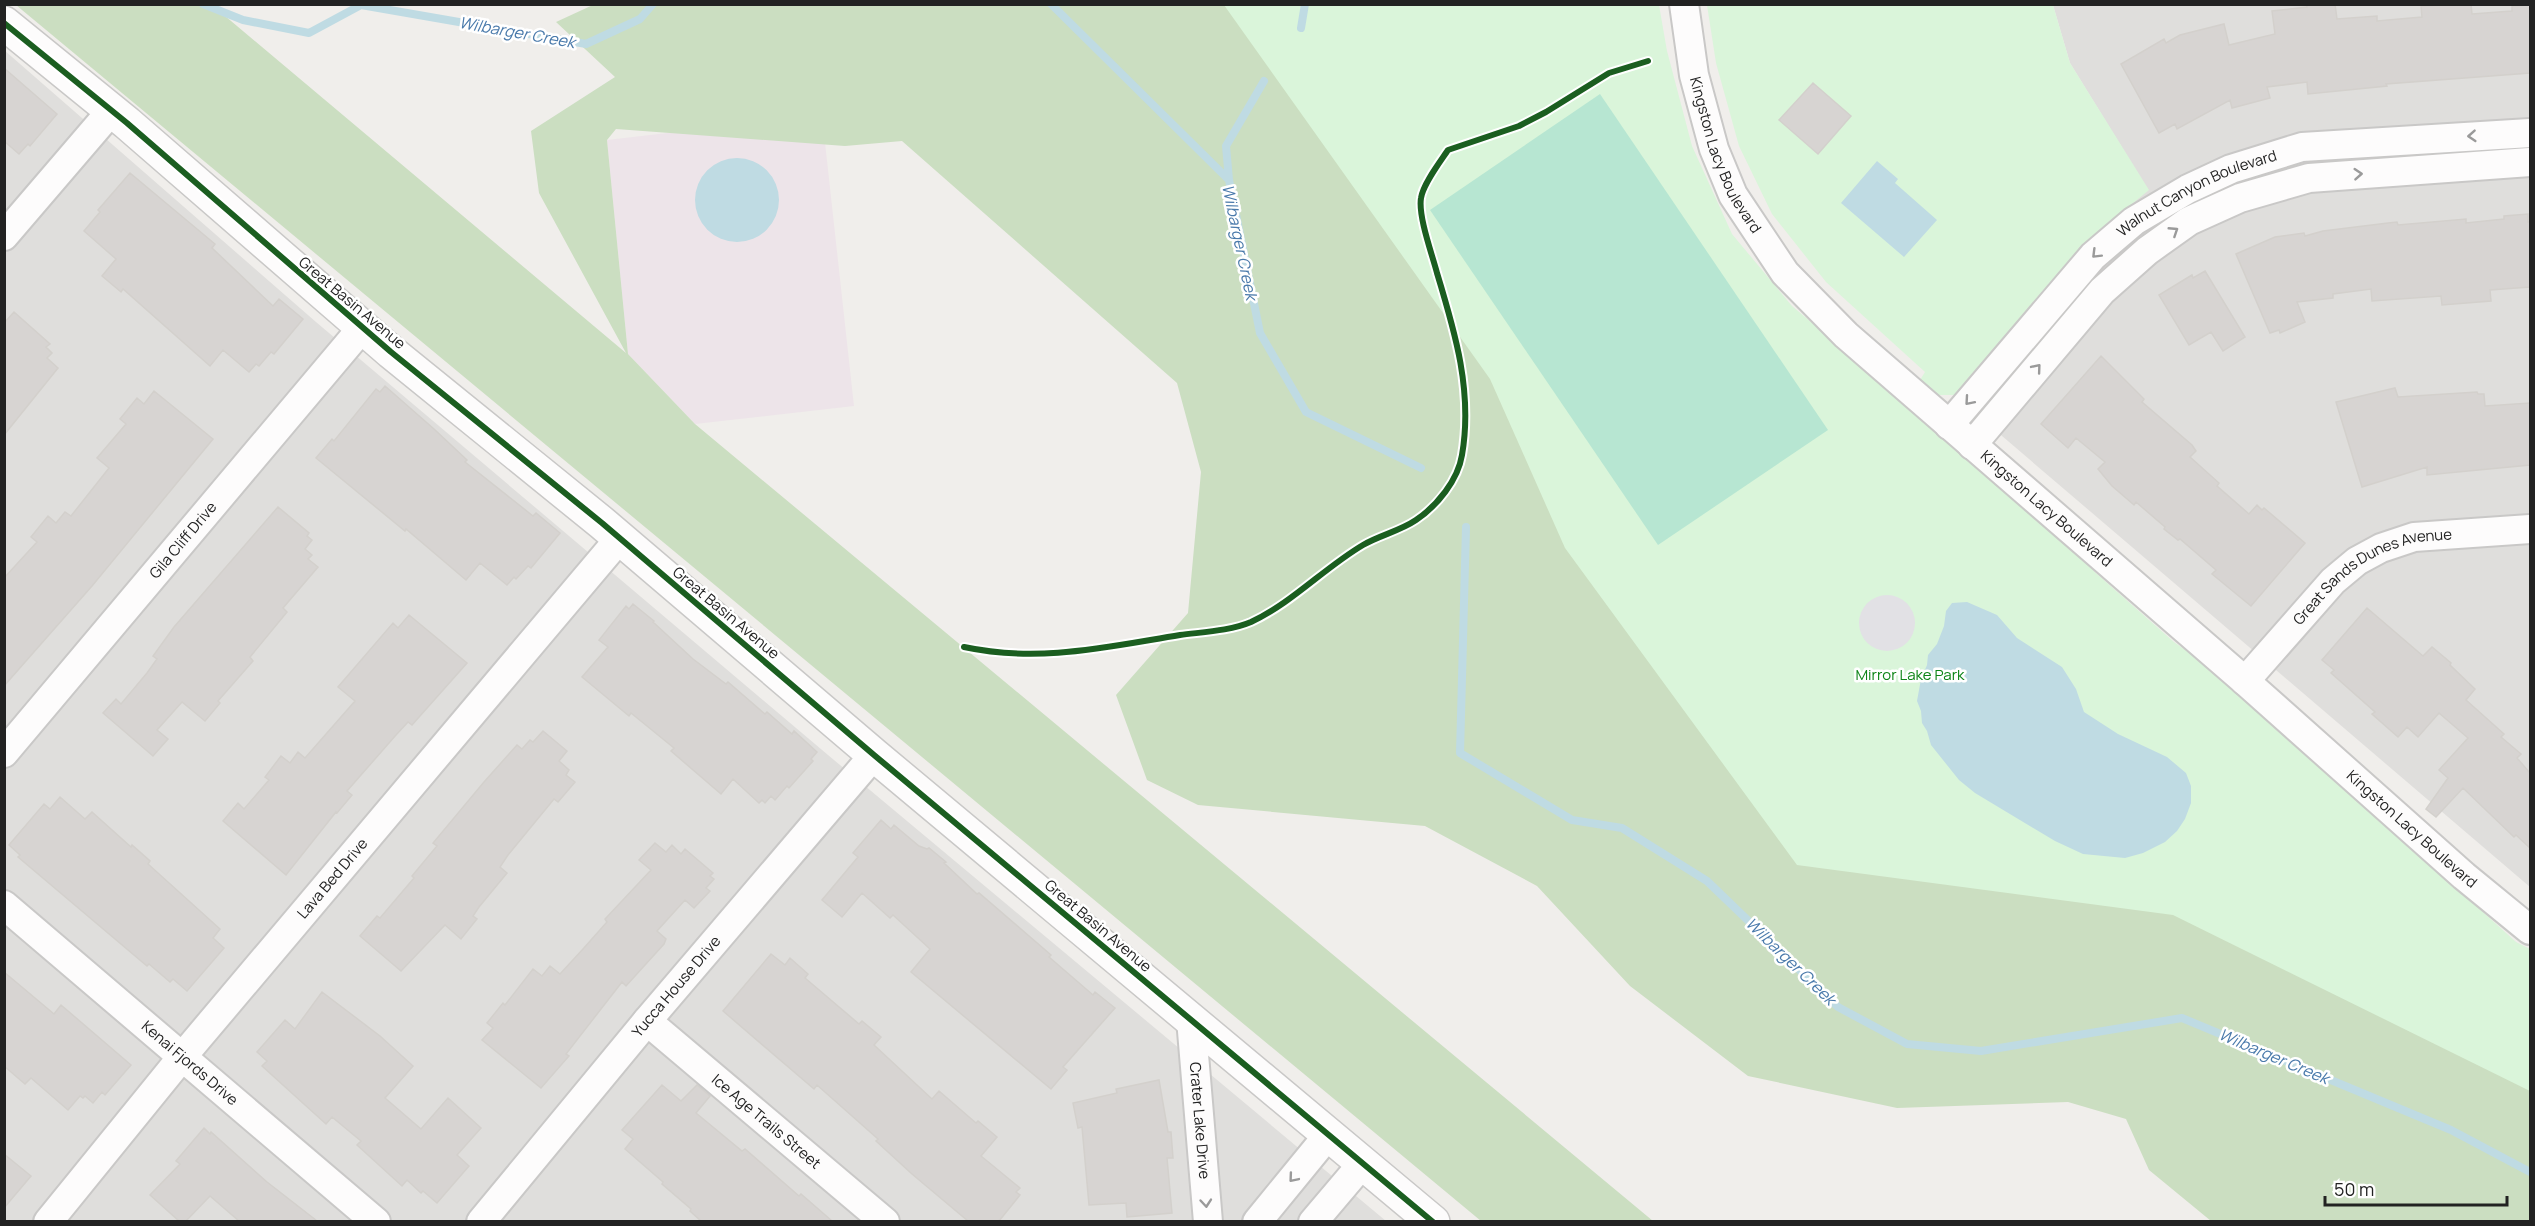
<svg xmlns="http://www.w3.org/2000/svg" width="2535" height="1226" font-family="Manrope,sans-serif">
<style>
.residential{fill:#dfdedc}
.industrial{fill:#ede4e9}
.forest{fill:#cbdec1}
.park{fill:#daf5da}
.pitch{fill:#b7e6d2}
.plaza{fill:#e2e1e5}
.water{fill:#bfdbe3}
.lines{fill:none;stroke-linecap:round;stroke-linejoin:round}
.stream{stroke:#bfdbe3;stroke-width:8}
.building{fill:#d7d4d2;stroke:#d3d0cc;stroke-width:1.5}
.minor-casing{stroke:#c9c8c7;stroke-width:32}
.tertiary-casing{stroke:#c9c8c7;stroke-width:36}
.minor{stroke:#fdfcfc;stroke-width:28}
.tertiary{stroke:#fdfcfc;stroke-width:33}
.cycleway-casing{stroke:#fff;stroke-width:10}
.cycleway{stroke:#1b5e20;stroke-width:6}
.oneway{stroke:#9a9a9a}
.labels{text-anchor:middle;stroke-width:5;stroke-linejoin:round;paint-order:stroke}
.street-label{font-size:15px;fill:#222;stroke:#fff}
.park-label{font-size:15px;fill:#0c8416;stroke:#fff}
.water-label{font-size:16px;font-style:italic;fill:#4a7aab;stroke:#fff}
</style>
<rect width="100%" height="100%" fill="#f0eeeb"/>
<path class="residential" d="M 2053,5 L 2530,5 L 2530,887 L 1954,395 L 2082,245 L 2148,190 L 2070,63 Z
M 4,50 L 316,322 L 828,755 L 1386,1221 L 5,1221 Z"/>
<path class="industrial" d="M 822,115 L 854,406 L 695,424 L 628,354 L 607,140 Z"/>
<path class="forest" d="M 595,4 L 1235,5 L 2123,876 L 2530,1012 L 2530,1221 L 2211,1221 L 2149,1170 L 2126,1119 L 2068,1102 L 1897,1108 L 1748,1076 L 1630,986 L 1537,886 L 1425,826 L 1198,805 L 1147,780 L 1116,695 L 1188,613 L 1201,472 L 1177,383 L 902,141 L 845,146 L 616,129 L 607,140 L 628,354 L 695,424 L 1653,1221 L 1481,1221 L 16,5 L 212,5 L 626,353 L 539,193 L 531,131 L 615,77 L 556,22 Z"/>
<path class="park" d="M 1224,5 L 1659,5 L 1667,51 L 1692,146 L 1732,234 L 1792,306 L 2000,481 L 2097,574 L 2174,642 L 2225,678 L 2516,942 L 2530,949 L 2530,1091 L 2173,915 L 1797,865 L 1565,548 L 1490,379 Z
M 1707,5 L 2053,5 L 2070,63 L 2149,190 L 2082,245 L 1954,395 L 1936,395 L 1920,380 L 1925,372 L 1826,282 L 1772,214 L 1739,146 L 1716,63 Z"/>
<path class="pitch" d="M 1600,94 L 1828,430 L 1658,545 L 1430,210 Z"/>
<path class="plaza" d="M1859 623a28 28 0 1 1 56 0a28 28 0 1 1-56 0Z"/>
<path class="water" d="M695 200a42 42 0 1 1 84 0a42 42 0 1 1-84 0Z
M 1877,161 L 1898,179 L 1895,183 L 1937,220 L 1904,257 L 1841,203 Z
M 1967,602 L 1997,615 L 2017,638 L 2062,667 L 2076,689 L 2084,712 L 2118,734 L 2167,757 L 2186,773 L 2191,786 L 2191,803 L 2185,819 L 2177,831 L 2165,842 L 2143,853 L 2125,858 L 2083,854 L 2055,841 L 1975,793 L 1959,780 L 1931,745 L 1927,731 L 1922,723 L 1921,711 L 1917,701 L 1921,679 L 1927,665 L 1928,655 L 1937,644 L 1944,626 L 1946,611 L 1952,603 Z"/>
<g class="lines">
<path class="stream" d="M 203,4 L 243,20 L 309,33 L 361,5 L 586,44 L 640,19 L 653,4
M 1051,4 L 1229,180
M 1301,28 L 1305,4
M 1264,81 L 1226,146 L 1229,180 L 1260,333 L 1306,412 L 1421,468
M 1466,527 L 1460,753 L 1572,820 L 1622,828 L 1707,881 L 1838,1007 L 1907,1044 L 1981,1051 L 2182,1018 L 2451,1130 L 2530,1172"/>
</g>
<path class="building" d="M 2306,4 L 2335,4 L 2337,19 L 2377,16 L 2377,21 L 2422,17 L 2421,6 L 2471,4 L 2472,14 L 2512,11 L 2512,6 L 2530,5 L 2530,73 L 2386,84 L 2387,86 L 2308,94 L 2307,82 L 2267,87 L 2270,98 L 2232,108 L 2230,100 L 2177,129 L 2175,124 L 2159,133 L 2121,64 L 2164,39 L 2166,43 L 2180,35 L 2224,24 L 2229,45 L 2275,34 L 2272,11 L 2307,7 Z
M 4,68 L 57,114 L 30,146 L 28,144 L 19,154 L 4,141 Z
M 1813,83 L 1851,116 L 1818,154 L 1779,120 Z
M 130,173 L 215,244 L 212,248 L 273,306 L 279,299 L 303,319 L 274,354 L 271,352 L 259,366 L 256,364 L 249,372 L 223,350 L 210,366 L 123,289 L 121,292 L 102,276 L 116,259 L 84,231 L 100,212 L 98,210 Z
M 2528,214 L 2528,222 L 2530,222 L 2530,287 L 2490,290 L 2491,301 L 2442,305 L 2441,296 L 2372,301 L 2371,289 L 2333,294 L 2333,298 L 2297,302 L 2305,322 L 2280,333 L 2279,330 L 2270,333 L 2236,254 L 2275,237 L 2304,233 L 2305,236 L 2323,231 L 2388,223 L 2397,222 L 2398,225 L 2466,219 L 2466,223 L 2504,219 L 2504,216 Z
M 2205,271 L 2245,337 L 2223,351 L 2211,332 L 2189,345 L 2159,295 L 2192,275 L 2193,278 Z
M 14,312 L 50,344 L 46,347 L 52,353 L 47,358 L 58,368 L 4,435 L 4,323 Z
M 2101,356 L 2144,399 L 2142,402 L 2192,445 L 2196,451 L 2190,457 L 2219,483 L 2217,486 L 2249,514 L 2257,505 L 2262,510 L 2264,508 L 2305,543 L 2251,606 L 2212,574 L 2216,570 L 2180,539 L 2178,540 L 2164,529 L 2165,527 L 2136,502 L 2134,505 L 2112,486 L 2098,469 L 2105,462 L 2076,438 L 2068,448 L 2041,424 Z
M 385,386 L 434,429 L 467,460 L 465,462 L 533,516 L 536,513 L 560,533 L 531,568 L 528,566 L 516,579 L 514,577 L 507,585 L 480,563 L 466,580 L 406,529 L 405,531 L 316,458 L 332,439 L 334,441 L 376,389 L 380,392 Z
M 2395,388 L 2398,397 L 2477,392 L 2478,394 L 2484,394 L 2485,406 L 2530,403 L 2530,465 L 2427,475 L 2427,467 L 2362,487 L 2336,402 Z
M 154,391 L 213,439 L 92,586 L 4,686 L 4,578 L 37,542 L 31,537 L 48,516 L 56,523 L 65,512 L 71,516 L 109,468 L 97,458 L 126,424 L 120,419 L 137,398 L 144,404 Z
M 278,507 L 309,533 L 307,536 L 312,540 L 305,549 L 312,555 L 308,559 L 318,567 L 283,608 L 287,612 L 250,657 L 253,661 L 218,701 L 220,703 L 205,721 L 182,702 L 157,730 L 168,739 L 153,756 L 103,713 L 116,699 L 121,704 L 147,673 L 157,659 L 153,656 L 174,627 Z
M 633,604 L 654,621 L 653,622 L 693,659 L 726,684 L 728,682 L 765,714 L 767,712 L 792,734 L 794,731 L 817,752 L 811,759 L 813,761 L 789,788 L 787,786 L 775,800 L 771,796 L 765,803 L 762,800 L 759,803 L 733,779 L 721,794 L 671,751 L 674,748 L 631,713 L 629,716 L 582,677 L 608,647 L 599,640 L 626,606 L 629,609 Z
M 2367,608 L 2423,656 L 2432,647 L 2451,663 L 2450,665 L 2475,689 L 2466,700 L 2504,734 L 2501,737 L 2521,754 L 2517,758 L 2530,773 L 2530,848 L 2516,835 L 2514,837 L 2463,788 L 2436,817 L 2426,809 L 2448,778 L 2439,770 L 2468,738 L 2439,713 L 2418,737 L 2407,727 L 2398,737 L 2372,714 L 2375,712 L 2331,673 L 2334,670 L 2322,660 Z
M 409,615 L 467,663 L 412,725 L 408,722 L 396,735 L 347,791 L 352,795 L 337,813 L 336,812 L 286,875 L 223,821 L 238,803 L 244,809 L 269,780 L 265,777 L 281,756 L 290,763 L 298,752 L 305,758 L 355,701 L 338,687 L 393,623 L 398,628 Z
M 543,731 L 567,751 L 559,761 L 569,770 L 566,775 L 575,782 L 558,802 L 554,799 L 508,855 L 500,867 L 507,873 L 479,907 L 473,916 L 477,919 L 461,939 L 445,925 L 401,971 L 360,936 L 377,916 L 380,918 L 414,878 L 412,876 L 437,846 L 433,843 L 484,782 L 517,745 L 522,749 L 530,740 L 533,742 Z
M 60,797 L 85,819 L 92,812 L 131,847 L 132,845 L 150,861 L 148,864 L 220,929 L 213,938 L 224,948 L 187,991 L 173,979 L 170,982 L 149,964 L 147,966 L 18,857 L 20,855 L 9,845 L 44,804 L 50,809 Z
M 881,820 L 891,829 L 894,825 L 919,846 L 927,849 L 929,848 L 946,862 L 944,863 L 977,894 L 979,893 L 1051,955 L 1049,957 L 1093,995 L 1095,992 L 1115,1008 L 1063,1067 L 1067,1070 L 1051,1089 L 911,972 L 930,949 L 893,915 L 890,918 L 862,893 L 842,917 L 822,900 L 858,857 L 853,853 Z
M 655,843 L 666,852 L 672,845 L 681,854 L 685,849 L 713,873 L 710,876 L 714,879 L 706,888 L 710,891 L 694,908 L 685,900 L 657,931 L 666,939 L 664,944 L 626,986 L 622,982 L 566,1054 L 569,1056 L 541,1088 L 482,1040 L 493,1028 L 487,1023 L 503,1003 L 505,1005 L 533,969 L 542,976 L 550,966 L 560,974 L 583,949 L 607,922 L 605,919 L 651,870 L 639,860 Z
M 771,954 L 785,965 L 790,958 L 808,974 L 805,978 L 859,1024 L 862,1021 L 881,1037 L 874,1045 L 932,1099 L 939,1091 L 976,1123 L 978,1121 L 997,1137 L 981,1156 L 1020,1188 L 1016,1192 L 1020,1195 L 999,1221 L 968,1221 L 912,1174 L 876,1141 L 878,1139 L 817,1085 L 814,1089 L 723,1011 Z
M 4,972 L 54,1014 L 61,1005 L 131,1065 L 105,1095 L 102,1092 L 93,1103 L 85,1096 L 83,1098 L 80,1096 L 68,1110 L 31,1078 L 25,1084 L 4,1066 Z
M 322,992 L 380,1036 L 413,1066 L 385,1098 L 421,1129 L 448,1098 L 481,1128 L 457,1155 L 469,1166 L 437,1203 L 423,1191 L 421,1193 L 407,1180 L 402,1186 L 357,1145 L 361,1141 L 332,1117 L 326,1124 L 262,1066 L 267,1061 L 257,1052 L 285,1020 L 295,1029 Z
M 1159,1080 L 1168,1132 L 1171,1132 L 1173,1158 L 1167,1158 L 1172,1213 L 1127,1217 L 1126,1203 L 1089,1205 L 1082,1127 L 1078,1128 L 1073,1103 L 1117,1093 L 1116,1089 Z
M 662,1085 L 681,1101 L 697,1085 L 710,1096 L 696,1113 L 742,1151 L 745,1149 L 799,1196 L 801,1194 L 832,1221 L 701,1221 L 690,1211 L 691,1209 L 662,1184 L 663,1182 L 625,1149 L 633,1139 L 622,1130 Z
M 204,1128 L 210,1134 L 211,1132 L 267,1182 L 317,1221 L 239,1221 L 210,1196 L 186,1221 L 179,1221 L 150,1195 L 180,1164 L 176,1161 Z
M 4,1154 L 31,1176 L 4,1208 Z"/>
<g class="lines">
<g class="minor-casing">
<g id="minor">
<path id="s1" d="M 1684,4 L 1694,75 L 1714,149 L 1733,195 L 1785,273 L 1846,335 L 2245,681 L 2464,876 L 2530,930"/>
<path d="M 4,236 L 112,110"/>
<path id="s2" d="M 1949,425 L 2093,256 L 2134,221 L 2188,189 L 2231,169 L 2302,147 L 2530,133"/>
<path d="M 1972,445 L 2102,291 L 2147,251 L 2189,221 L 2240,198 L 2309,178 L 2530,162"/>
<path id="s3" d="M 2245,681 L 2333,581 L 2357,561 L 2381,548 L 2414,537 L 2530,529"/>
<path id="s4" d="M 4,753 L 362,328"/>
<path id="s5" d="M 4,905 L 376,1222"/>
<path id="s6" d="M 1191,1019 L 1208,1222"/>
<path id="s7" d="M 647,1021 L 885,1222"/>
<path id="s8" d="M 48,1222 L 182,1057 L 620,538"/>
<path id="s9" d="M 481,1222 L 647,1021 L 874,755"/>
<path d="M 1257,1222 L 1329,1134"/>
<path d="M 1313,1222 L 1363,1163"/>
</g>
</g>
<g class="tertiary-casing">
<path id="tertiary" d="M 4,23 L 127,123 L 391,352 L 602,523 L 874,755 L 1433,1222"/>
</g>
<use href="#minor" class="minor"/>
<use href="#tertiary" class="tertiary"/>
<g class="cycleway-casing">
<path id="cycleway" d="M 4,23 L 127,123 L 391,352 L 602,523 L 874,755 L 1433,1222
M 964,647 C 1039,663 1106,647 1180,635 C 1202,632 1230,631 1251,622 C 1292,603 1324,568 1363,545 C 1380,535 1400,531 1416,520 C 1437,506 1458,480 1462,455 C 1473,392 1455,332 1437,273 C 1432,254 1418,216 1421,198 C 1423,184 1440,162 1448,150 L 1519,126 L 1546,112 L 1609,73 L 1648,61"/>
</g>
<use href="#cycleway" class="cycleway"/>
</g>
<defs><path id="oneway-chevron" d="M-2-3.5L2.5 0L-2 3.5" fill="none" stroke-width="1.6" stroke-linecap="round" stroke-linejoin="round" transform="scale(1.5)"/></defs>
<g class="oneway">
<use href="#oneway-chevron" transform="translate(2472 136) rotate(176)"/>
<use href="#oneway-chevron" transform="translate(2358 174) rotate(-4)"/>
<use href="#oneway-chevron" transform="translate(2174 231) rotate(-33)"/>
<use href="#oneway-chevron" transform="translate(2096 254) rotate(135)"/>
<use href="#oneway-chevron" transform="translate(2037 368) rotate(-50)"/>
<use href="#oneway-chevron" transform="translate(1969 401) rotate(131)"/>
<use href="#oneway-chevron" transform="translate(1293 1178) rotate(130)"/>
<use href="#oneway-chevron" transform="translate(1206 1203) rotate(85)"/>
</g>
<g class="labels">
<g class="street-label">
<text dy="5" stroke="none"><textPath href="#s1" startOffset="158">Kingston Lacy Boulevard</textPath></text>
<text dy="5" stroke="none"><textPath href="#s2" startOffset="345">Walnut Canyon Boulevard</textPath></text>
<text transform="translate(352 303) rotate(40)" y="5">Great Basin Avenue</text>
<text dy="5" stroke="none"><textPath href="#s1" startOffset="644">Kingston Lacy Boulevard</textPath></text>
<text dy="5" stroke="none"><textPath href="#s4" startOffset="278">Gila Cliff Drive</textPath></text>
<text dy="5" stroke="none"><textPath href="#s3" startOffset="171">Great Sands Dunes Avenue</textPath></text>
<text transform="translate(726 613) rotate(40)" y="5">Great Basin Avenue</text>
<text dy="5" stroke="none"><textPath href="#s1" startOffset="1130">Kingston Lacy Boulevard</textPath></text>
<text dy="5" stroke="none"><textPath href="#s8" startOffset="446">Lava Bed Drive</textPath></text>
<text transform="translate(1098 926) rotate(40)" y="5">Great Basin Avenue</text>
<text dy="5" stroke="none"><textPath href="#s9" startOffset="306">Yucca House Drive</textPath></text>
<text dy="5" stroke="none"><textPath href="#s5" startOffset="244">Kenai Fjords Drive</textPath></text>
<text dy="5" stroke="none"><textPath href="#s6" startOffset="102">Crater Lake Drive</textPath></text>
<text dy="5" stroke="none"><textPath href="#s7" startOffset="156">Ice Age Trails Street</textPath></text>
</g>
<g class="park-label">
<text x="1910" y="680">Mirror Lake Park</text>
</g>
<g class="water-label">
<text transform="translate(517 32) rotate(10)" y="6">Wilbarger Creek</text>
<text transform="translate(1240 242) rotate(78)" y="6">Wilbarger Creek</text>
<text transform="translate(1791 961) rotate(44)" y="6">Wilbarger Creek</text>
<text transform="translate(2274 1056) rotate(23)" y="6">Wilbarger Creek</text>
</g>
</g>
<rect width="2535" height="1226" fill="none" stroke="#222222" stroke-width="12"/>
<path d="M2325 1196v9h182v-9" fill="none" stroke="#222222" stroke-width="3"/>
<text x="2334" y="1196" font-size="18" fill="#222222" stroke="#ffffff" stroke-width="4.5" paint-order="stroke">50 m</text>
</svg>
